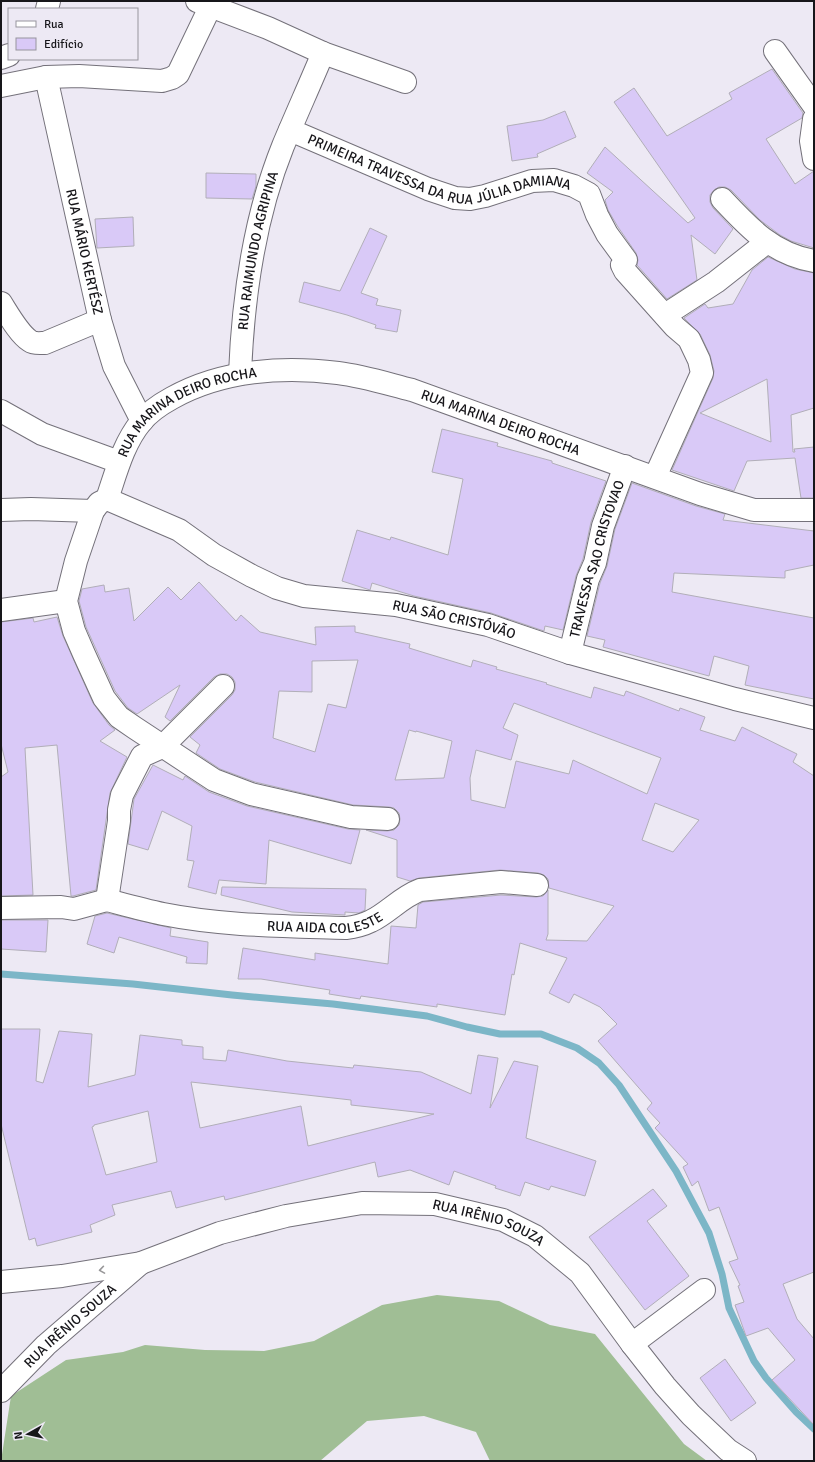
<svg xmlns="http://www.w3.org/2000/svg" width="815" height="1462" font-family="Signika,sans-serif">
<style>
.forest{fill:#a0be95}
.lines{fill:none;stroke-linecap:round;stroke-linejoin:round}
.stream{stroke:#7cb6c7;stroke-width:7}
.building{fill:#d9c9f7;stroke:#b1aeb8;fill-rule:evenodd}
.minor-casing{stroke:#74717a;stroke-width:24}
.minor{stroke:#fff;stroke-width:22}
.oneway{stroke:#979698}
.labels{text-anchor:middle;stroke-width:3;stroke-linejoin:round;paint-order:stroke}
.street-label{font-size:14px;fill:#17161a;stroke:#ede9f4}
</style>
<rect width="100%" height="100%" fill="#ede9f4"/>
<path class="forest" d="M 437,1295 L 499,1301 L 550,1325 L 595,1334 L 684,1444 L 707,1461 L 490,1461 L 476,1432 L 424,1416 L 367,1421 L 320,1461 L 1,1461 L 11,1396 L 66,1360 L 123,1352 L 145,1345 L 205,1350 L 264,1351 L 314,1341 L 382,1305 Z"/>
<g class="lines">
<path class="stream" d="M 1,974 L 133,984 L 232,995 L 333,1004 L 427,1016 L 467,1027 L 500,1034 L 541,1034 L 577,1048 L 599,1063 L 619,1085 L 676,1171 L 709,1233 L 722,1274 L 729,1308 L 754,1361 L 766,1378 L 796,1412 L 814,1429"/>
</g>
<path class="building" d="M 772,69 L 803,113 L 802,118 L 766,139 L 795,184 L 814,171 L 814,248 L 791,241 L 780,235 L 760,220 L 731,190 L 725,187 L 719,187 L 714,190 L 710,195 L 710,202 L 713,208 L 733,229 L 715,254 L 691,235 L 697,280 L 667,299 L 637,265 L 638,260 L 636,253 L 618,227 L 608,210 L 605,200 L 613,192 L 587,173 L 605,147 L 688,223 L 695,218 L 614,102 L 634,88 L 667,136 L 732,99 L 729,93 Z
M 565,111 L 576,137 L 537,154 L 538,157 L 512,161 L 507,126 L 543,120 Z
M 206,173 L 256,174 L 256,186 L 252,199 L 206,198 Z
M 133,217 L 134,246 L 97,248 L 95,219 Z
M 370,228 L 387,236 L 361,293 L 378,299 L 376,305 L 401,310 L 397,332 L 375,328 L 376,325 L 347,315 L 299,302 L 304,282 L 340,291 Z
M 768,257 L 795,269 L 814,273 L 814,408 L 791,415 L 793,452 L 795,452 L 794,449 L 814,447 L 814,498 L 801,498 L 795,458 L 747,461 L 734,491 L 672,470 L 713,378 L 714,371 L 710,355 L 700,334 L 684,318 L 705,304 L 708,308 L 733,304 L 752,270 ZM 767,379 L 771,442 L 700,413 Z
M 442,429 L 498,443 L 497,446 L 552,461 L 552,463 L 606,481 L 591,522 L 583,559 L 576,576 L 563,630 L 545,626 L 544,631 L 491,613 L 414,596 L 372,583 L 370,590 L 342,581 L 357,530 L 390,540 L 391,537 L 448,555 L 463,479 L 432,472 Z
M 632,483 L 696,506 L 725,514 L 723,520 L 814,531 L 814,565 L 785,571 L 785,578 L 674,573 L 672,592 L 814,618 L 814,699 L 745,685 L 749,666 L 714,656 L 709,676 L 603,647 L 605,640 L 587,636 L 600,583 L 607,566 L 615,529 Z
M 199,582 L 236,621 L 241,615 L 260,632 L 316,645 L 315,627 L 355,626 L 355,632 L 410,644 L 409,648 L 471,667 L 473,660 L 497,667 L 496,669 L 547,683 L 546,684 L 591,698 L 594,687 L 624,696 L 626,691 L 679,711 L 680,708 L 705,717 L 700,730 L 735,741 L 742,727 L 797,754 L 793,762 L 814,776 L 814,1272 L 783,1284 L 797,1319 L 814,1339 L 814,1425 L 772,1380 L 795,1360 L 768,1328 L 746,1336 L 735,1305 L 744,1302 L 738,1286 L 740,1285 L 729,1262 L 738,1259 L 719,1207 L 709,1211 L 698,1181 L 692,1186 L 683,1167 L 688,1164 L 655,1128 L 660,1123 L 647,1109 L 652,1103 L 598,1041 L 617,1024 L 600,1007 L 574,994 L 569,1003 L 549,993 L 567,958 L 520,943 L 514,975 L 512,974 L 505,1015 L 437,1004 L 437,1007 L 361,996 L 360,999 L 329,994 L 330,990 L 261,979 L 238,979 L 243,948 L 315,960 L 315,953 L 388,964 L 391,926 L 416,928 L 418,905 L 423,902 L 501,895 L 536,897 L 543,896 L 548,890 L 548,934 L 546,940 L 587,941 L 614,906 L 549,888 L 548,879 L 544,875 L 538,873 L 500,870 L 419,878 L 410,881 L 397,877 L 397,840 L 366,830 L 387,831 L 394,830 L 399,825 L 400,819 L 399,813 L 394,808 L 389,807 L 353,805 L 255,782 L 220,769 L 196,753 L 200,745 L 190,737 L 232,695 L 235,690 L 235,682 L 232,677 L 227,674 L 220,674 L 214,677 L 170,721 L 165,717 L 180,685 L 137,714 L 128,708 L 115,691 L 86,627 L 79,601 L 82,589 L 104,585 L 105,592 L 129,588 L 134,621 L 168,587 L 181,600 ZM 358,660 L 346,708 L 328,704 L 315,752 L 273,738 L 279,691 L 312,692 L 312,661 ZM 514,703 L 661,758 L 647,794 L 573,760 L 569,774 L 516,761 L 505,808 L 471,800 L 470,778 L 476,750 L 511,760 L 518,735 L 503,728 ZM 409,730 L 416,732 L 416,731 L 452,741 L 444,778 L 395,780 ZM 655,803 L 699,820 L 673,852 L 642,840 Z
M 57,617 L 63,636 L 93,703 L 109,725 L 115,730 L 100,741 L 127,757 L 110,793 L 96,890 L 73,896 L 71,896 L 57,745 L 25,748 L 33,895 L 1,896 L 1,777 L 8,772 L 1,744 L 1,622 L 33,618 L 34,622 Z
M 153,765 L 183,780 L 185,776 L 209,792 L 247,806 L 348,829 L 360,830 L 351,864 L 269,840 L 266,884 L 219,880 L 216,894 L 188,887 L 194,861 L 187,860 L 192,826 L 162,811 L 148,850 L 128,844 L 134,799 Z
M 222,887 L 366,889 L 365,910 L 359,913 L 345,912 L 345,915 L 292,912 L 221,895 Z
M 107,913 L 171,928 L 170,936 L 208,942 L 207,964 L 186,963 L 187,957 L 119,937 L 114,953 L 87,944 L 95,916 Z
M 1,920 L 48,920 L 46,952 L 1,949 Z
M 1,1029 L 40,1029 L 36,1081 L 43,1083 L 59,1031 L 92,1034 L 88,1087 L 135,1075 L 140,1035 L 182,1040 L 182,1045 L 203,1047 L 203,1059 L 226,1061 L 228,1050 L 287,1061 L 353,1068 L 354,1065 L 421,1072 L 471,1094 L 478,1055 L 498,1058 L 490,1108 L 514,1061 L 538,1066 L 526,1138 L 596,1161 L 585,1196 L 551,1186 L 549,1190 L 525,1182 L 520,1196 L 495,1188 L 496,1186 L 454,1171 L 449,1185 L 410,1170 L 378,1177 L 375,1162 L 225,1200 L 224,1196 L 176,1208 L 171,1191 L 112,1205 L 115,1215 L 90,1225 L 92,1232 L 37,1246 L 35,1238 L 29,1240 L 1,1124 ZM 191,1082 L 351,1100 L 351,1105 L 434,1114 L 308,1146 L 301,1106 L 200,1128 ZM 148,1111 L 157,1162 L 106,1175 L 92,1127 L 94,1126 L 94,1125 Z
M 653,1189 L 667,1206 L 647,1221 L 689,1276 L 645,1310 L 589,1237 Z
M 725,1359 L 756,1403 L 731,1421 L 700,1378 Z"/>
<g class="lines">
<g class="minor-casing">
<g id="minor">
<path d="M 197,1 L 268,28 L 323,53 L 405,82"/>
<path d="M 47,9 L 49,1"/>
<path d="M 775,51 L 814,106"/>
<path d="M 1,58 L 9,55"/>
<path id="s1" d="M 46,77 L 100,320 L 114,366 L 142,421"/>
<path d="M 1,86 L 46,77 L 79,76 L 162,81 L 172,78 L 178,74 L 213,1"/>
<path d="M 814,119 L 811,141 L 814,159"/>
<path id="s2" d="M 290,130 L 428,189 L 455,198 L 470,199 L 485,196 L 532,181 L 554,180 L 574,186 L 589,194 L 597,215 L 607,234 L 626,260 L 622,265 L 625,271 L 675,327 L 689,339 L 699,360 L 702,373 L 655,477"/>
<path d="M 722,199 C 749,228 773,254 814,261"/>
<path d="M 1,303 C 8,314 19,334 30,341 C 34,344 40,343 45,343 L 100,320"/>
<path d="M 665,315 L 716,282 L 767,242"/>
<path id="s3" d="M 240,374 C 243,297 254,218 283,146 C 296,115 310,84 323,53"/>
<path d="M 1,411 L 42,434 L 119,462"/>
<path id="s4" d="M 107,499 L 179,530 L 214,555 L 252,576 L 277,588 L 304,596 L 396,605 L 488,625 L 570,653 L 735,699 L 814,718"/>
<path d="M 1,510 L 31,509 L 93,511"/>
<path d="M 1,610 L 66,601"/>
<path id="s5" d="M 570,653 L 588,579 L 595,563 L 603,526 L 625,466"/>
<path id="s6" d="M 388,819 L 351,817 L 251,794 L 214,780 L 135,728 L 119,717 L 111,707 L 104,698 L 84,654 L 74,631 L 66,601 L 76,561 L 93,511 L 99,503 L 107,499 C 116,473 123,444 141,422 C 149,412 161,404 172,398 C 222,370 283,366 338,373 C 363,376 388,384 412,390 L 700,494 L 754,510 L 814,510"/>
<path id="s7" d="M 107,900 C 126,905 144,910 163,914 C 223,926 285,926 346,928 C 355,927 363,925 371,921 C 388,913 401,897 420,890 L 501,882 L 537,885"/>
<path d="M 107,900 L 119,821 L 119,810 L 122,795 L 142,756 L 162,747 L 223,686"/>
<path d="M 1,908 L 61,907 L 74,909 L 107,900"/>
<path id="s8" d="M 1,1282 L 62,1276 L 141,1263 L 220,1233 L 286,1216 L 362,1203 L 435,1204 L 503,1220 L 535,1236 L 580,1273 L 632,1344 L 665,1386 L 691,1415 L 728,1450 L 745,1461"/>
<path d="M 632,1344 L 704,1290"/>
<path id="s9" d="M 1,1391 L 46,1345 L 141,1263"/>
</g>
</g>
<use href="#minor" class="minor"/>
</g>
<defs><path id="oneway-chevron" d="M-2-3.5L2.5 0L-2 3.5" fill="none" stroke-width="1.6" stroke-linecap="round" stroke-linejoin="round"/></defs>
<use class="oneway" href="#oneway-chevron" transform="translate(102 1270) rotate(171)"/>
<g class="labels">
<g class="street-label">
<text dy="5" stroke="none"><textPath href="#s2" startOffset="159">PRIMEIRA TRAVESSA DA RUA JÚLIA DAMIANA</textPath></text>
<text dy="5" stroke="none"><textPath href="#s3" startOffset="125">RUA RAIMUNDO AGRIPINA</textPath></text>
<text dy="5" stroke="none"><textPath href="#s1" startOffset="179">RUA MÁRIO KERTÉSZ</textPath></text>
<text dy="5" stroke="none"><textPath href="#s6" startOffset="664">RUA MARINA DEIRO ROCHA</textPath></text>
<text dy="5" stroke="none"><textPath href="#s6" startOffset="1000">RUA MARINA DEIRO ROCHA</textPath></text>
<text dy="5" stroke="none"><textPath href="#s5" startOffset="98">TRAVESSA SAO CRISTOVAO</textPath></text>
<text dy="5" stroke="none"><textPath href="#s4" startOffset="373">RUA SÃO CRISTÓVÃO</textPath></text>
<text dy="5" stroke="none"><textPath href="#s7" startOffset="221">RUA AIDA COLESTE</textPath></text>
<text dy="5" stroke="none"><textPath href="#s8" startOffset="501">RUA IRÊNIO SOUZA</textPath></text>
<text dy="5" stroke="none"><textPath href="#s9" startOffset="95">RUA IRÊNIO SOUZA</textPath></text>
</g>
</g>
<rect width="815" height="1462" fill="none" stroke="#17161a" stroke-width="4"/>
<rect x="8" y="8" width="130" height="52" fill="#ede9f4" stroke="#97959d"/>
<rect x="16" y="21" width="20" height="6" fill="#ffffff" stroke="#97959d"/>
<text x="44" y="28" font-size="12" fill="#17161a">Rua</text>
<rect x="16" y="38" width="20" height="12" fill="#d9c9f7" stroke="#97959d"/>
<text x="44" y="48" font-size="12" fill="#17161a">Edifício</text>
<g transform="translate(28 1434) rotate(262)" stroke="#ede9f4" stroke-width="3" paint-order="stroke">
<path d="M0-3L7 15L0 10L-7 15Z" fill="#17161a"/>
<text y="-6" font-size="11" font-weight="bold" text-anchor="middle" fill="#17161a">N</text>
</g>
</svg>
